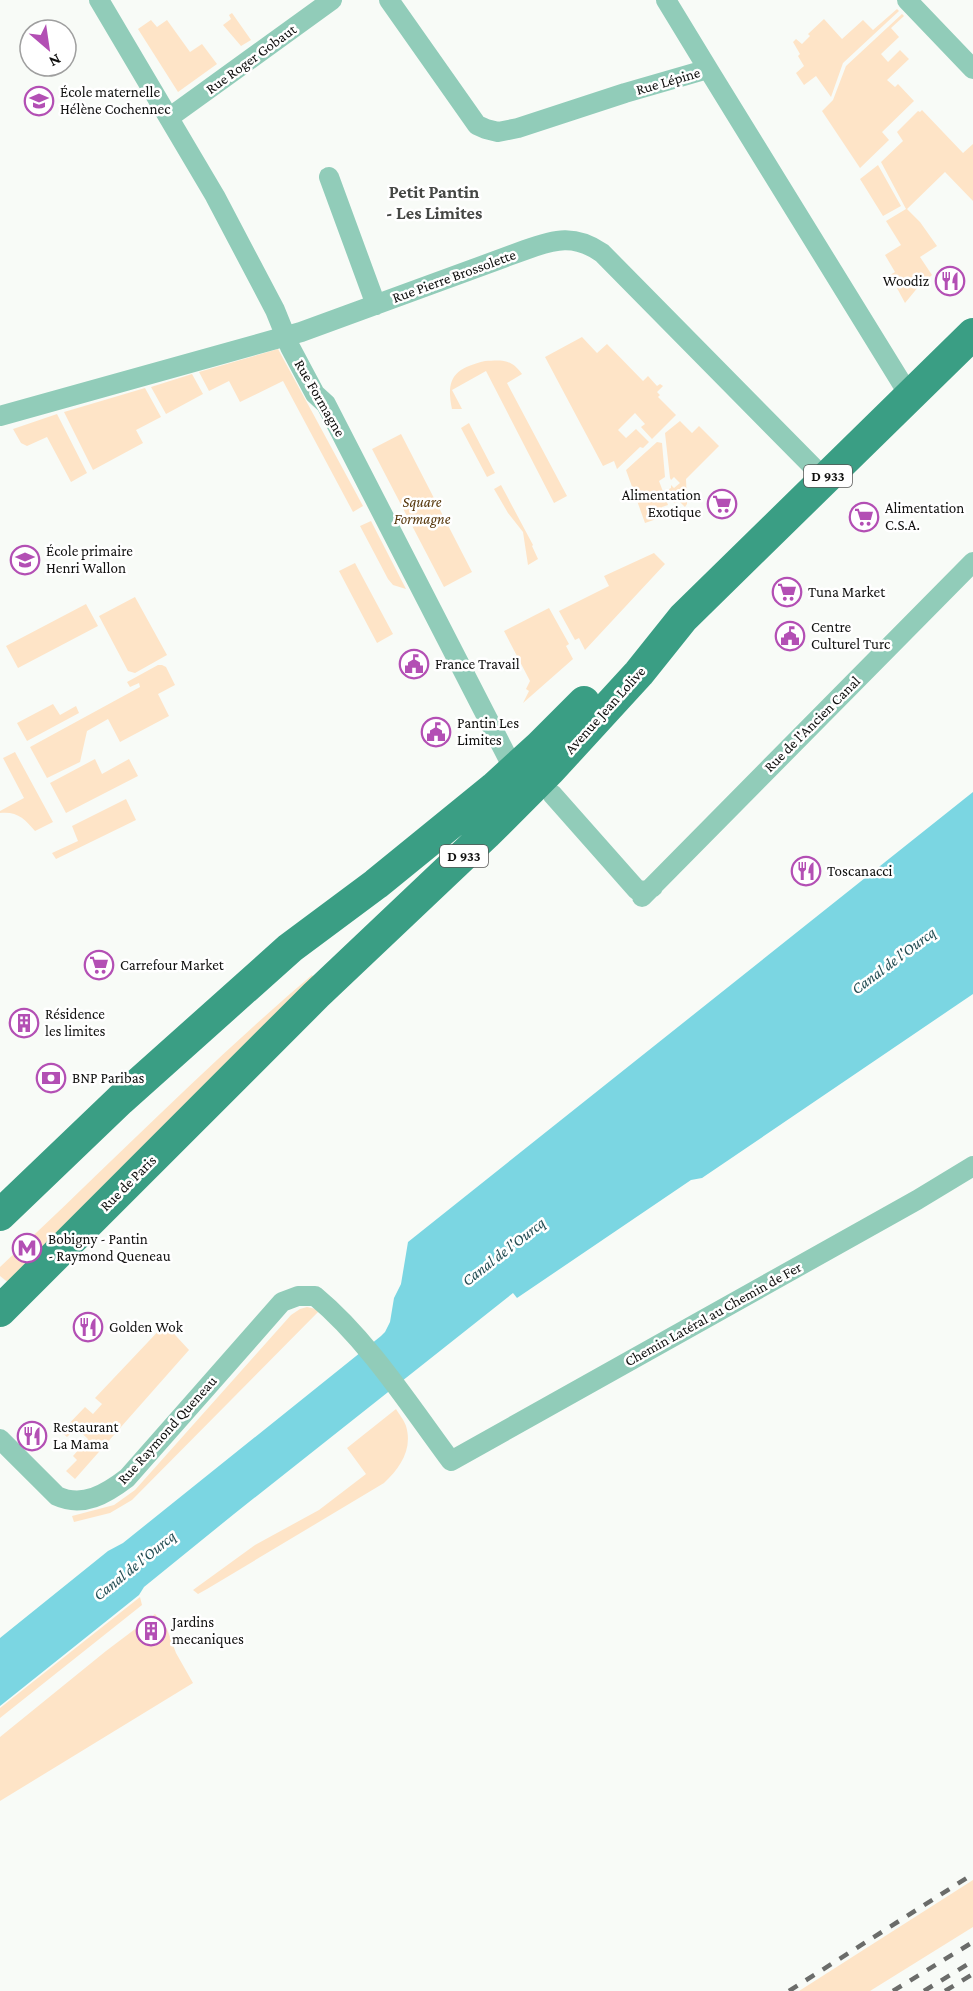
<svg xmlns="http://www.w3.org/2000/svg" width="973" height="1991" font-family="'Crimson Pro',serif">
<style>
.green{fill:#fee4c7}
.water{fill:#7bd6e2}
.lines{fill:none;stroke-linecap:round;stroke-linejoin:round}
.street{stroke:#91ccb9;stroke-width:20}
.primary{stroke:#3a9e84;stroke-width:32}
.rail{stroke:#6b6c6a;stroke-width:4.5;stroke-dasharray:10 10;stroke-linecap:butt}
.labels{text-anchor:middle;stroke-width:5;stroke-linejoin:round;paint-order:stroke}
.shield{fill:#fff;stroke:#575756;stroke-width:1.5}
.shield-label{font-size:14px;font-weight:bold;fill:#0f0f0e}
.street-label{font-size:15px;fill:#0f0f0e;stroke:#fff}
.poi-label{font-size:15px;fill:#0f0f0e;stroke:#fff;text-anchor:start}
.park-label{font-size:15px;font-style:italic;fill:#58390e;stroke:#fff}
.water-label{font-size:16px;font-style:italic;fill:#234d53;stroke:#fff}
.quarter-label{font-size:18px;font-weight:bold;fill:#454744;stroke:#fff}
</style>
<rect width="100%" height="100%" fill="#f8fbf7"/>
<path class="green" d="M 897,9 L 899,11 L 843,63 L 831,97 L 816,76 L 804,85 L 796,73 L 804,66 L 798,56 L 800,54 L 793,42 L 796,39 L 802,44 L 810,36 L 808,34 L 824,19 L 842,39 L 863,20 L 873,30 Z
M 232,13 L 251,40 L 241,46 L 223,25 L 231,19 L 229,15 Z
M 902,14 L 904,16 L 891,28 L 899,37 L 881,54 L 888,62 L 900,50 L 909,59 L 887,80 L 895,87 L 898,84 L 914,101 L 882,132 L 889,140 L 860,168 L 822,111 L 833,100 L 846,66 Z
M 151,20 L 157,27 L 167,20 L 190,52 L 202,44 L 217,64 L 178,92 L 138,29 Z
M 922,110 L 963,153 L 973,144 L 973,201 L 945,172 L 907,209 L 920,222 L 937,246 L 920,257 L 932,275 L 919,286 L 905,303 L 890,275 L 895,272 L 885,255 L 901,245 L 886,221 L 906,209 L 881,162 L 903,141 L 897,132 L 918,111 L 920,112 Z
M 878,165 L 901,206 L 883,216 L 860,179 Z
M 582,337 L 597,353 L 607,344 L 643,381 L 648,376 L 657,386 L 660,384 L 663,386 L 657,392 L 660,395 L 658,397 L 676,415 L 652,439 L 641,427 L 645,424 L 635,413 L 618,430 L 626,438 L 636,429 L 649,442 L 643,448 L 640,447 L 617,469 L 614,461 L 603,466 L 545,357 Z
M 278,349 L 363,506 L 353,512 L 283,381 L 240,402 L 229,381 L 209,391 L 199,372 Z
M 485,361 C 503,360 511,359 522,374 L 507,383 L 567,496 L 554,503 L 486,371 L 452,390 L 462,409 L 452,409 C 445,377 456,368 485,361 Z
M 192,374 L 203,394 L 166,414 L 151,387 Z
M 145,388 L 161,417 L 136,430 L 143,443 L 93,470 L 64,412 Z
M 57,414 L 87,473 L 71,482 L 47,437 L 27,446 L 21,443 L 13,429 Z
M 680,421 L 692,433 L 699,426 L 719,446 L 686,479 L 687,504 L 685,507 L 679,501 L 674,503 L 669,489 L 671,488 L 671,485 L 674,488 L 680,483 L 674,477 L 671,480 L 670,478 L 665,433 Z
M 469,423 L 495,473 L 487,477 L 461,428 Z
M 401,434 L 472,572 L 444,587 L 372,449 Z
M 657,442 L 662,443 L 665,477 L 659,481 L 668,505 L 662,507 L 665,516 L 645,523 L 626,470 Z
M 501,485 L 533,545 L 532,546 L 538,559 L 528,565 L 523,532 L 508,513 L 494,489 Z
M 371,521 L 406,589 L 393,585 L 388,579 L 360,526 Z
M 654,553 L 665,564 L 585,650 L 579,638 L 575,640 L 559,611 L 609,586 L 604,576 Z
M 355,563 L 393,634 L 377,643 L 339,571 Z
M 135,597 L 167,655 L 135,673 L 128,671 L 99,616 Z
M 86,604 L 98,626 L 18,668 L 6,646 Z
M 549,608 L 569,644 L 566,646 L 573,659 L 523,703 L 529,691 L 526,689 L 530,681 L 504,631 Z
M 158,665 L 162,665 L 166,667 L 175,685 L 158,694 L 169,716 L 120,742 L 108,719 L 87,731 L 80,762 L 47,778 L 30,747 L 140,687 L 139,683 L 130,687 L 127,682 Z
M 53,704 L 60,715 L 76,706 L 79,713 L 27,741 L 17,723 Z
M 15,752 L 53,822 L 35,831 C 25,819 17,811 0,813 L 0,811 L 24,798 L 3,758 Z
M 95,759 L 102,774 L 129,759 L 138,776 L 66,813 L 50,783 Z
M 126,799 L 136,820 L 56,859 L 52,853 L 78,841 L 72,826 Z
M 312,975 L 315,979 L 10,1284 L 0,1276 L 0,1267 C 104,1170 203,1068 312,975 Z
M 307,1307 L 320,1310 L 132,1500 L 110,1513 L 74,1522 L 72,1516 L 114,1505 L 135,1490 L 291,1315 L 300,1309 Z
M 165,1324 L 189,1350 L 75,1479 L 66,1471 L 77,1460 L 73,1456 L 88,1439 L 76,1428 L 67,1437 L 61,1432 L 85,1407 L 93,1414 L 102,1404 L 95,1398 Z
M 396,1409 C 399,1414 404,1420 406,1426 C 413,1449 400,1468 384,1483 L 207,1589 L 198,1594 L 193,1590 L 255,1545 L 319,1510 L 366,1474 L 347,1448 Z
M 140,1597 L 142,1605 L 0,1718 L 0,1708 Z
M 155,1614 L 167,1629 L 176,1653 L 193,1683 L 0,1801 L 0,1737 L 106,1651 Z
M 973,1880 L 973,1927 L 870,1991 L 799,1991 Z"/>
<path class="water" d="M 973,792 L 973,994 L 702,1178 L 691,1180 L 517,1298 L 513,1293 L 234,1514 L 144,1587 L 139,1595 L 0,1706 L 0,1638 L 108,1551 L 123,1543 L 381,1336 L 385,1332 L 390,1322 L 394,1298 L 401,1284 L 408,1242 Z"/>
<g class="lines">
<path class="street" d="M 99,0 L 215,196 L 275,310 L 290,347 L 315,394 L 326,404 L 514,770
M 389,0 L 477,125 L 486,129 L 498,132 L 518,128 L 625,93 L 708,69 L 909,395
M 666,0 L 708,69
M 907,0 L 973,69
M 170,117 L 332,0
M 329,177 L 376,305
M 0,416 L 301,332 L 525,250 C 555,239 575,234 602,253 L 825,479
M 552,794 L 637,890 L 646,891 L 653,887
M 642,897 L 973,562
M 0,1439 L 57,1496 C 83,1508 106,1494 127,1478 L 282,1302 L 298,1296 L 315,1296 C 368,1340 410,1406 451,1461 L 917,1200 L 973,1166"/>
<path class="primary" d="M 0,1215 L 120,1100 L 290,948 L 376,884 L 494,788 L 540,746 L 584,702
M 0,1311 L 316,995 L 486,834 L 550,770 L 639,673 L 683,618 L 973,334"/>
<path class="rail" d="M 789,1991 L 973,1874
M 893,1991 L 973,1942
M 924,1991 L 973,1961
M 945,1991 L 973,1974"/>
</g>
<defs>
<g id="school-ring" transform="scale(1.5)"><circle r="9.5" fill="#fff" stroke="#b34fb4" stroke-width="1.5"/><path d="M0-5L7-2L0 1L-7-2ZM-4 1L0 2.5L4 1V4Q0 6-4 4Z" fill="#b34fb4"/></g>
<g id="restaurant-ring" transform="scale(1.5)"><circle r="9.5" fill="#fff" stroke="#b34fb4" stroke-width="1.5"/><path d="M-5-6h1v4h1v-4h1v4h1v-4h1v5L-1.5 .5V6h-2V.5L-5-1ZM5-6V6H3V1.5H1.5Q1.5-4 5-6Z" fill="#b34fb4"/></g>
<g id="supermarket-ring" transform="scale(1.5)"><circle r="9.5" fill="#fff" stroke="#b34fb4" stroke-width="1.5"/><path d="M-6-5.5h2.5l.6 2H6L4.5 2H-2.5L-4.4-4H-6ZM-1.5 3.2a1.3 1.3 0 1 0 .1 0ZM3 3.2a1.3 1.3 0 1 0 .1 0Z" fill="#b34fb4"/></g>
<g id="civic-ring" transform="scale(1.5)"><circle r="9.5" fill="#fff" stroke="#b34fb4" stroke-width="1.5"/><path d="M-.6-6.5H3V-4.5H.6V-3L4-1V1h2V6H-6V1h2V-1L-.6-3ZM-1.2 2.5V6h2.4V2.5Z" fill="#b34fb4"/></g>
<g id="building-ring" transform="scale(1.5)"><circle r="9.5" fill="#fff" stroke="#b34fb4" stroke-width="1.5"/><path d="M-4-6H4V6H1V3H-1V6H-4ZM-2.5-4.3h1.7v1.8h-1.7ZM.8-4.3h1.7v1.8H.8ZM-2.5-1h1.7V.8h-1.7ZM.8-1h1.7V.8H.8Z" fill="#b34fb4"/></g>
<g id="bank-ring" transform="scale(1.5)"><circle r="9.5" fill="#fff" stroke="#b34fb4" stroke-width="1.5"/><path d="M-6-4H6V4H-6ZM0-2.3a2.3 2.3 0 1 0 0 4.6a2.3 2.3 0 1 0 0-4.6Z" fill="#b34fb4"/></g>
<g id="metro-ring" transform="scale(1.5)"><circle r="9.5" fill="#fff" stroke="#b34fb4" stroke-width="1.5"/><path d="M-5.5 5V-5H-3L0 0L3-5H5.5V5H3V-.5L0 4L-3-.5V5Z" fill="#b34fb4"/></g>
</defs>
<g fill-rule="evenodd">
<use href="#school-ring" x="39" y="101"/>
<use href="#restaurant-ring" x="950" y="281"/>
<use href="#supermarket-ring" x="722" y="504"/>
<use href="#supermarket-ring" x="864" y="517"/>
<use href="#school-ring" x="25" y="560"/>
<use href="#supermarket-ring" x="787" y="592"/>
<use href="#civic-ring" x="790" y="636"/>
<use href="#civic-ring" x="414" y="664"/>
<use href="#civic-ring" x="436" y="732"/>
<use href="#restaurant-ring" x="806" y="871"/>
<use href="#supermarket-ring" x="99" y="965"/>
<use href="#building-ring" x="24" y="1023"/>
<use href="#bank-ring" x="51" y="1078"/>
<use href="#metro-ring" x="27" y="1248"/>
<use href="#restaurant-ring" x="88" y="1327"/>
<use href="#restaurant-ring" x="32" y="1436"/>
<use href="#building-ring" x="151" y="1631"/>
</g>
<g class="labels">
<g class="shield">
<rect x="804" y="465" width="48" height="22" rx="4.5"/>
<rect x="440" y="845" width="48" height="22" rx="4.5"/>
</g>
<g class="shield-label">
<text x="828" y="481">D 933</text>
<text x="464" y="861">D 933</text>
</g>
<g class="street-label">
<text transform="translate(251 59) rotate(-36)" y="5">Rue Roger Gobaut</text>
<text transform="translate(668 81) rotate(-16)" y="5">Rue Lépine</text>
<text transform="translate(454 276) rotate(-20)" y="5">Rue Pierre Brossolette</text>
<text transform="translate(320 398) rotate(60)" y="5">Rue Formagne</text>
<text transform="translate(605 710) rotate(-48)" y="5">Avenue Jean Lolive</text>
<text transform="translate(812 724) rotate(-45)" y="5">Rue de l'Ancien Canal</text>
<text transform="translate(128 1183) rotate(-45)" y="5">Rue de Paris</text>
<text transform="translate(713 1314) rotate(-29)" y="5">Chemin Latéral au Chemin de Fer</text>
<text transform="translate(167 1430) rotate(-48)" y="5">Rue Raymond Queneau</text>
</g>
<g class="poi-label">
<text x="60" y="97">École maternelle<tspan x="60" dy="17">Hélène Cochennec</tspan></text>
<text x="929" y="286" text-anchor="end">Woodiz</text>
<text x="701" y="500" text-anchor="end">Alimentation<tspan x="701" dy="17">Exotique</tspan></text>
<text x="885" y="513">Alimentation<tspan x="885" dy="17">C.S.A.</tspan></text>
<text x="46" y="556">École primaire<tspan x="46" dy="17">Henri Wallon</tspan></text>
<text x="808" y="597">Tuna Market</text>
<text x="811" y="632">Centre<tspan x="811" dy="17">Culturel Turc</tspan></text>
<text x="435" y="669">France Travail</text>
<text x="457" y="728">Pantin Les<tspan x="457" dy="17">Limites</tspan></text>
<text x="827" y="876">Toscanacci</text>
<text x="120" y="970">Carrefour Market</text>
<text x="45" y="1019">Résidence<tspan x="45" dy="17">les limites</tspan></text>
<text x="72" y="1083">BNP Paribas</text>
<text x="48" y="1244">Bobigny - Pantin<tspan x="48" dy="17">- Raymond Queneau</tspan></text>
<text x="109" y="1332">Golden Wok</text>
<text x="53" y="1432">Restaurant<tspan x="53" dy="17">La Mama</tspan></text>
<text x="172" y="1627">Jardins<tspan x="172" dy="17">mecaniques</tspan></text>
</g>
<g class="park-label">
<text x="422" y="507">Square<tspan x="422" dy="17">Formagne</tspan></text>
</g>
<g class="water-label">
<text transform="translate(893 960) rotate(-37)" y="6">Canal de l'Ourcq</text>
<text transform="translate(503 1251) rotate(-38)" y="6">Canal de l'Ourcq</text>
<text transform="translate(134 1565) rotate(-39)" y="6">Canal de l'Ourcq</text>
</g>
<g class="quarter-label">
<text x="434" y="198">Petit Pantin<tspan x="434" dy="21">- Les Limites</tspan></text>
</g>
</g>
<g transform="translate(48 48) rotate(151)"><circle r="28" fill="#ffffff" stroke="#9f9f9f" stroke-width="1.5"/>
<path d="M0-4.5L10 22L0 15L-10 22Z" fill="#b34fb4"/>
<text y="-9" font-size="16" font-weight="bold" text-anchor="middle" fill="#0f0f0e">N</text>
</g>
</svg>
